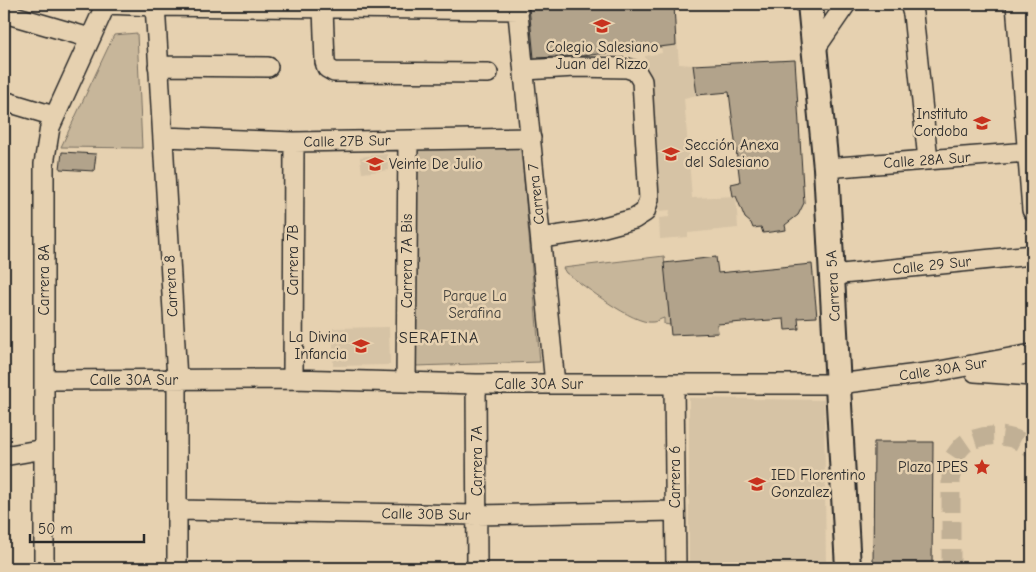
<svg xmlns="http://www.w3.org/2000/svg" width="1036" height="572" font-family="'Comic Neue',sans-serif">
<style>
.built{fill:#d6c3a5}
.green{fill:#c7b69a;stroke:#797062}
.building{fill:#b2a38b;stroke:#2b2b2b}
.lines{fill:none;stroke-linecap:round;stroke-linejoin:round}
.minor-tunnel{stroke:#c1b095;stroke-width:19;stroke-dasharray:19 9;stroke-linecap:butt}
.minor-casing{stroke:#2b2b2b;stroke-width:22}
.major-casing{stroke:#2b2b2b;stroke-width:28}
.minor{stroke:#e6d1b0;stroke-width:19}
.major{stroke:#e6d1b0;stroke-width:24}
.labels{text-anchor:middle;stroke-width:5;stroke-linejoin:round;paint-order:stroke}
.poi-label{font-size:15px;fill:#2b2b2b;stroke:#e6d1b0;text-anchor:end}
.street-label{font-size:15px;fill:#2b2b2b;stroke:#e6d1b0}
.park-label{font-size:15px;fill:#42403c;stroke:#e6d1b0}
.neighbourhood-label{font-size:16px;letter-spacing:1px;fill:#2b2b2b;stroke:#e6d1b0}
</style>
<rect width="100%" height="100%" fill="#e6d1b0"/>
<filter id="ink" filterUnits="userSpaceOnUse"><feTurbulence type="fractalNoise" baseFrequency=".02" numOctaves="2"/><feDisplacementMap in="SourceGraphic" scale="10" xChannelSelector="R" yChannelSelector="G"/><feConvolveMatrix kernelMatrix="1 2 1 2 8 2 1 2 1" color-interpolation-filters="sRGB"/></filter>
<g filter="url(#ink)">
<path class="built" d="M 527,4 L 674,4 L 679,64 L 693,65 L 697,95 L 684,98 L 692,198 L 736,196 L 738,228 L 688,233 L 688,237 L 660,239 L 659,218 L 669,217 L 670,210 L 659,211 L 645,56 L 662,53 L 661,47 L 531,62 Z
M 387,154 L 389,170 L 362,173 L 360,157 Z
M 389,327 L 390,365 L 333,366 L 333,328 Z
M 689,398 L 824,400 L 826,568 L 689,568 Z"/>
<path class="green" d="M 137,33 L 142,148 L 61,147 L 114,35 Z
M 521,145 L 540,362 L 415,366 L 417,147 Z
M 664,256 L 670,325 L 664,324 L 664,318 C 660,319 656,322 653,322 C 633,325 584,285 566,273 L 563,268 Z"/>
<path class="building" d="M 556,4 L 674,4 L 676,45 L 582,56 L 534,58 L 529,7 Z
M 795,60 L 804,203 L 798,215 L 785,225 L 786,230 L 763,233 L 761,227 L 753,228 L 751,223 L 745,218 L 736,196 L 733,196 L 731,184 L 740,182 L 729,92 L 697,95 L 693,65 Z
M 62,152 L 96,154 L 94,171 L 60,169 Z
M 716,257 L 718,273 L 812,264 L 817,317 L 798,318 L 799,329 L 785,330 L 784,319 L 717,324 L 718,333 L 671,335 L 664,263 Z
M 874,442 L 933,442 L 932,568 L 873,568 Z"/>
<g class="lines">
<path class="minor-tunnel" d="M 951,568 L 951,461 C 956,454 961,445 969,441 C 990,432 1016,434 1032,450"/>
<g class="minor-casing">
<path id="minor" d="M 105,4 L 155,6 L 518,10
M 155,4 L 177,379 L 177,568
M 517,4 L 555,384
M 910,4 L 913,14 L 928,160
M 1016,4 L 1032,210
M 323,8 L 325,62 L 327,68 L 334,72 L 488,73
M 4,13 L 90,38
M 815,49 L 846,4
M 158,66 L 268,67
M 525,70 L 575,67 L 627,68 L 636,71 L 642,81 L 649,199 L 645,212 L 634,219 L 589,231 L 541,238
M 4,101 L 54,116
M 163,137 L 294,142 L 531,138
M 826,168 L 1028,152
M 832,275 L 1032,255
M 975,372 L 1032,376
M 293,379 L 294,142
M 44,380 L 293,379 L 476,384 L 838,384 L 934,372 L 1032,354
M 406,382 L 408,141
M 476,384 L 477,568
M 674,385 L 676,568
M 4,456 L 44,449
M 178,510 L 477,515 L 675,511
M 44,568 L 44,164 L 50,127 L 106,4"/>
</g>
<g class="major-casing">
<path id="major" d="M 810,4 L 826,168 L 848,568"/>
</g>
<use href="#minor" class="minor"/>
<use href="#major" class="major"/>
</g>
</g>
<defs>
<g id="school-bare" transform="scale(1.35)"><path d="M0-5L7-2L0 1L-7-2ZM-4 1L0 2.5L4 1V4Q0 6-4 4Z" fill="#c8321e" stroke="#e6d1b0" stroke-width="2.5" paint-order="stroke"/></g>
<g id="university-bare" transform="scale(1.35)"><path d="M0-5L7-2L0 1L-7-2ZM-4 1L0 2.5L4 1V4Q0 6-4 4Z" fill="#c8321e" stroke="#e6d1b0" stroke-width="2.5" paint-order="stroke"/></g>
<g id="sight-bare" transform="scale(1.35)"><path d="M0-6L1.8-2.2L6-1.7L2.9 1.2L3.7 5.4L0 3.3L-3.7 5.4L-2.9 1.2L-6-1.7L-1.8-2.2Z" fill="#c8321e" stroke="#e6d1b0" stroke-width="2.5" paint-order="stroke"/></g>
</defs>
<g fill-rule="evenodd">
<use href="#school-bare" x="602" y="26"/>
<use href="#university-bare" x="982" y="123"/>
<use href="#school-bare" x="671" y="154"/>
<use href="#school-bare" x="375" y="164"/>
<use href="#school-bare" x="361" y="346"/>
<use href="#sight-bare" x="982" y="467"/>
<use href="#school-bare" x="757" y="484"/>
</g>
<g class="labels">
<g class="poi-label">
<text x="602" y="52" text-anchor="middle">Colegio Salesiano<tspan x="602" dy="17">Juan del Rizzo</tspan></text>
<text x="968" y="119">Instituto<tspan x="968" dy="17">Cordoba</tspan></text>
<text x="685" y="150" text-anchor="start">Sección Anexa<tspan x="685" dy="17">del Salesiano</tspan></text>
<text x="389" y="169" text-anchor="start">Veinte De Julio</text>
<text x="347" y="342">La Divina<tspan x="347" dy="17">Infancia</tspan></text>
<text x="968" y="472">Plaza IPES</text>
<text x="771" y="480" text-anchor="start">IED Florentino<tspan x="771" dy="17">Gonzalez</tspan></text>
</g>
<g class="street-label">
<text transform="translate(347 141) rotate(-1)" y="5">Calle 27B Sur</text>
<text transform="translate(927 160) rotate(-4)" y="5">Calle 28A Sur</text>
<text transform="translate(536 194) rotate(-96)" y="5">Carrera 7</text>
<text transform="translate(293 260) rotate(-90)" y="5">Carrera 7B</text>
<text transform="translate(407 261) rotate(-90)" y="5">Carrera 7A Bis</text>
<text transform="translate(932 265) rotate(-6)" y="5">Calle 29 Sur</text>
<text transform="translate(44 280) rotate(-90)" y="5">Carrera 8A</text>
<text transform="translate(171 286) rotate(-93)" y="5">Carrera 8</text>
<text transform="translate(833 286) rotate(-93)" y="5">Carrera 5A</text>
<text transform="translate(943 369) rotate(-9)" y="5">Calle 30A Sur</text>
<text x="134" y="385">Calle 30A Sur</text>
<text x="539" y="389">Calle 30A Sur</text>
<text transform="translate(477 461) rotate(-90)" y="5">Carrera 7A</text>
<text transform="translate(675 477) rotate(-90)" y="5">Carrera 6</text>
<text transform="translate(426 514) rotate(1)" y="5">Calle 30B Sur</text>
</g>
<g class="park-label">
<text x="475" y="301">Parque La<tspan x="475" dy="17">Serafina</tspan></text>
</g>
<g class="neighbourhood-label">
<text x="439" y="343">SERAFINA</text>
</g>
</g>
<rect width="1036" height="572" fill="none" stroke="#e6d1b0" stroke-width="20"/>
<rect x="10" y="10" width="1016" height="552" fill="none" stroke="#2b2b2b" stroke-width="2" filter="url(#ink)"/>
<path d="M30 534v8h114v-8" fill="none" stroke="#2b2b2b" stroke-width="2.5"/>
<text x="38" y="534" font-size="15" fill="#2b2b2b" stroke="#e6d1b0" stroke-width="4" paint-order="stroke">50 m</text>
</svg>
